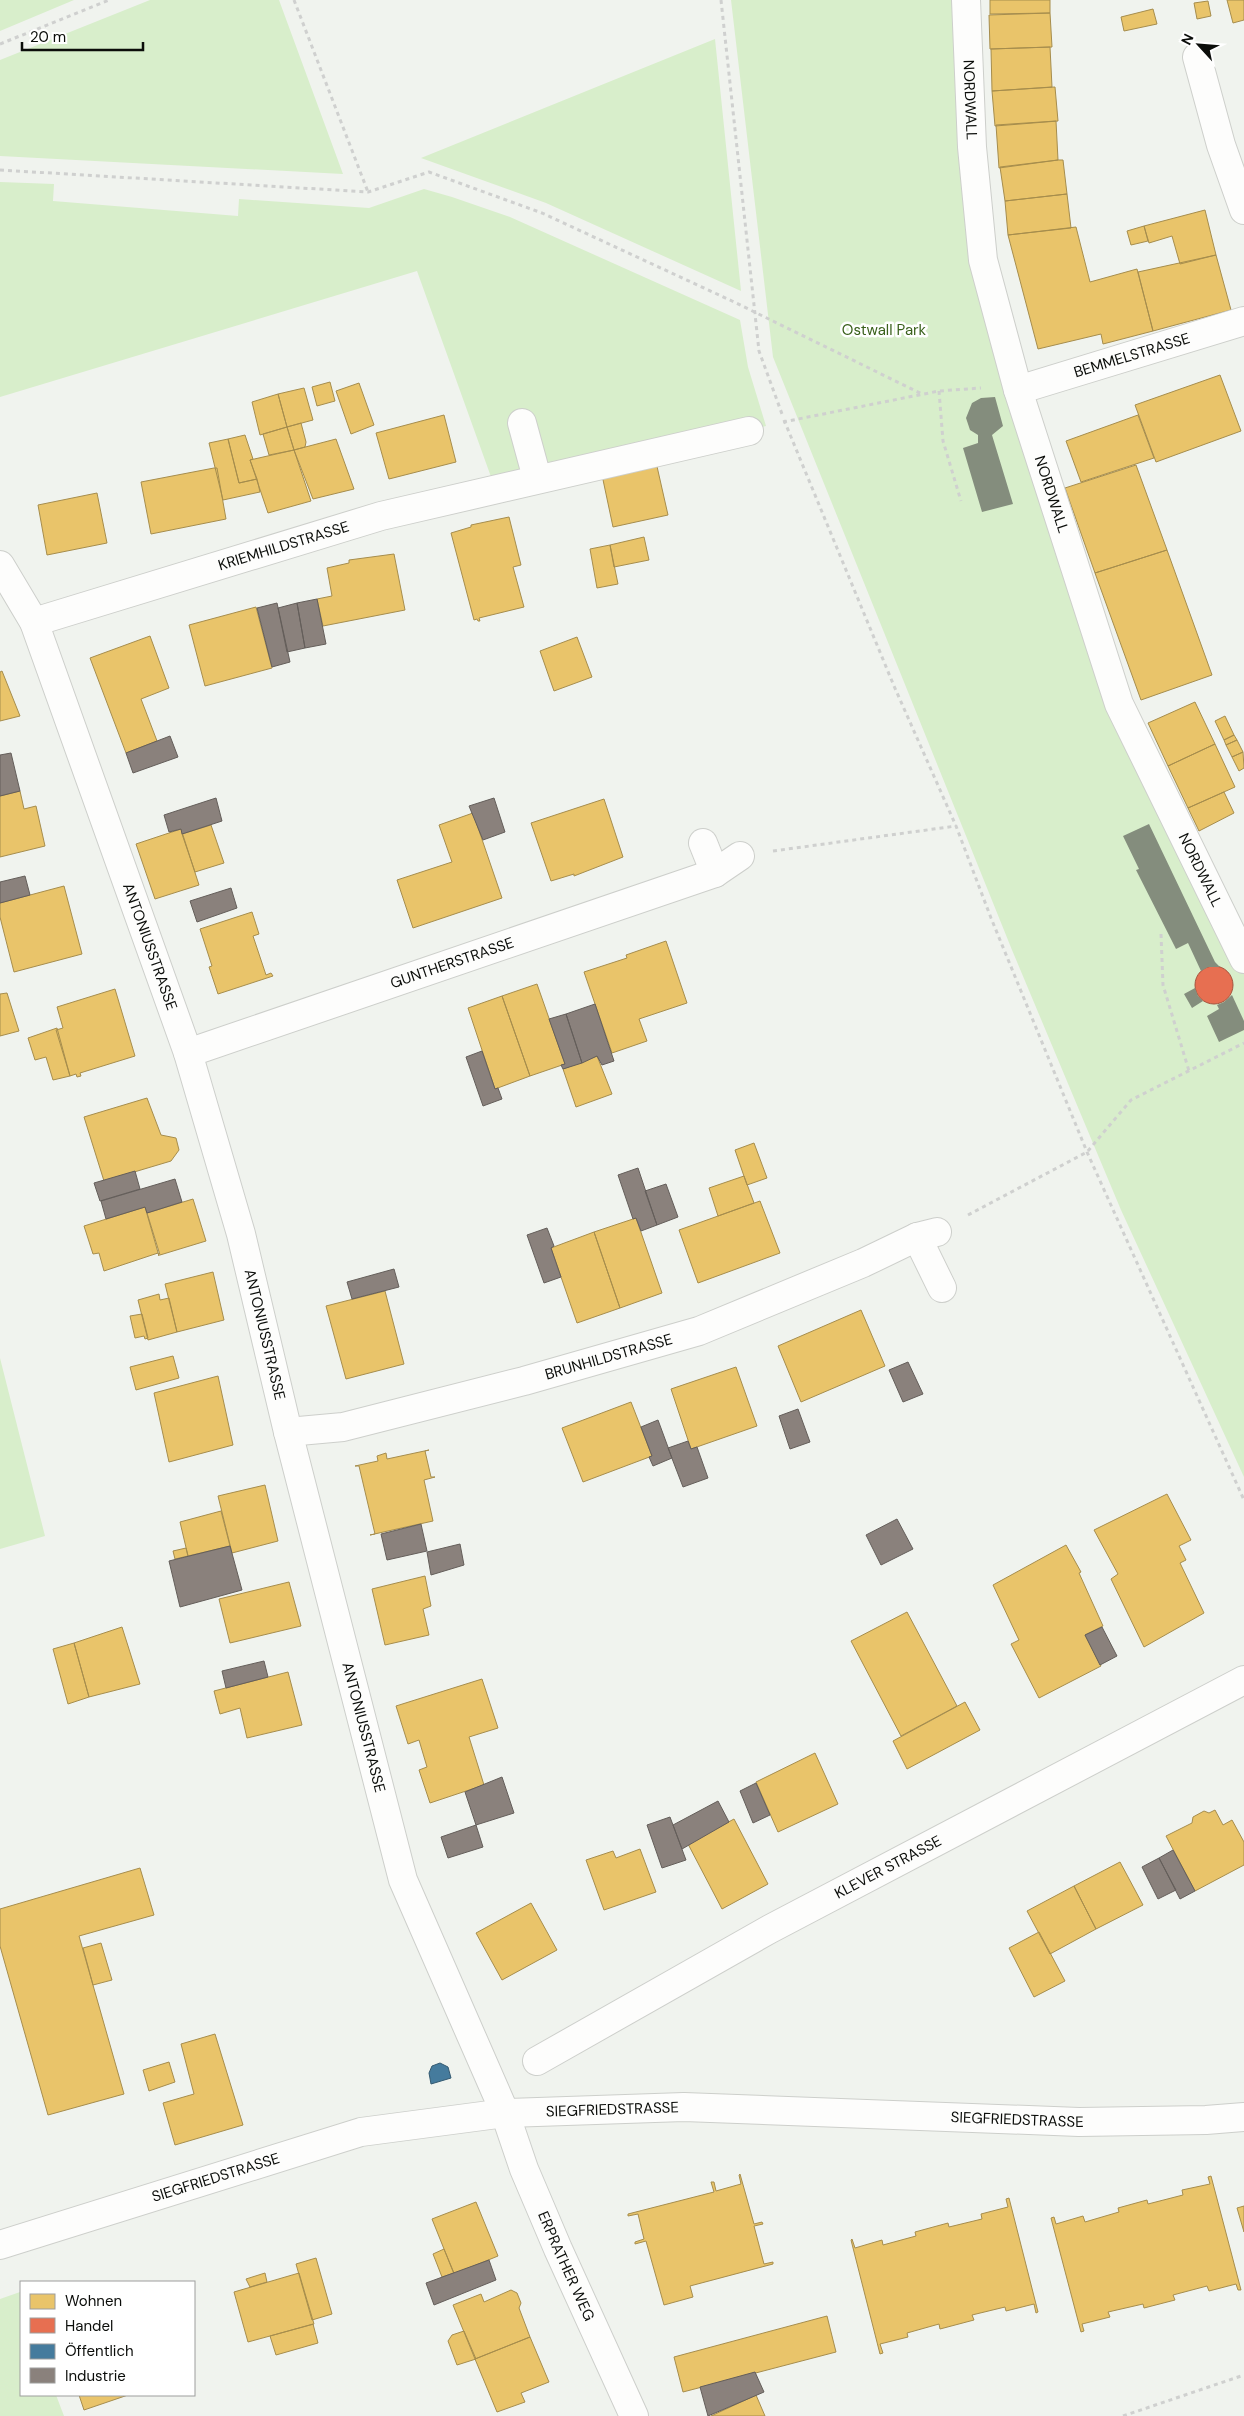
<svg xmlns="http://www.w3.org/2000/svg" width="1244" height="2416" font-family="'DM Sans',sans-serif">
<style>
.green{fill:#d8eecb}
.homes{fill:#e9c46a;stroke:#a68d4d}
.shops{fill:#e76f51;stroke:#a5523c}
.public{fill:#457b9d;stroke:#345a71}
.industry{fill:#8a817c;stroke:#645e5a}
.building{fill:#848d7d}
.lines{fill:none;stroke-linecap:round;stroke-linejoin:round}
.minor-casing{stroke:#cdcfcb;stroke-width:30}
.path{stroke:#cfd0cf;stroke-width:3;stroke-dasharray:4 4;stroke-linecap:butt}
.minor{stroke:#fdfdfc;stroke-width:28}
.labels{text-anchor:middle;stroke-width:5;stroke-linejoin:round;paint-order:stroke}
.street-label{font-size:15px;fill:#0b0d0a;stroke:#fff}
.park-label{font-size:15px;fill:#3a611c;stroke:#fff}
</style>
<rect width="100%" height="100%" fill="#f0f3ee"/>
<path class="green" d="M 0,0 L 74,0 L 0,31 Z
M 150,0 L 279,0 L 343,174 L 0,156 L 0,60 Z
M 731,0 L 966,0 L 983,260 L 1119,704 L 1244,959 L 1244,1477 L 1121,1210 L 1012,950 L 773,357 Z
M 715,39 L 741,291 L 546,203 L 421,158 Z
M 0,182 L 54,184 L 53,201 L 238,216 L 239,199 L 369,208 L 424,189 L 452,197 L 510,217 L 740,320 L 748,367 L 766,426 L 495,488 L 417,271 L 0,397 Z
M 0,1358 L 45,1536 L 0,1549 Z
M 20,2292 L 21,2395 L 56,2395 L 64,2416 L 0,2416 L 0,2299 Z"/>
<path class="homes" d="M 990,0 L 1050,0 L 1050,13 L 990,14 Z
M 1227,0 L 1244,0 L 1244,20 L 1233,23 Z
M 1208,1 L 1211,16 L 1197,19 L 1194,3 Z
M 1153,9 L 1157,24 L 1124,31 L 1121,17 Z
M 1050,13 L 1052,47 L 990,49 L 989,15 Z
M 1050,47 L 1052,87 L 992,91 L 991,49 Z
M 1055,87 L 1058,121 L 995,126 L 992,91 Z
M 1056,121 L 1058,160 L 999,168 L 996,125 Z
M 1058,160 L 1063,160 L 1067,194 L 1005,201 L 1000,167 Z
M 1067,194 L 1071,228 L 1008,235 L 1005,201 Z
M 1205,210 L 1216,255 L 1180,264 L 1172,236 L 1149,243 L 1144,226 Z
M 1144,226 L 1148,241 L 1131,245 L 1127,231 Z
M 1076,227 L 1090,282 L 1137,269 L 1153,331 L 1103,344 L 1101,334 L 1038,349 L 1008,235 Z
M 1216,255 L 1231,310 L 1153,331 L 1138,272 Z
M 1220,375 L 1241,431 L 1156,462 L 1135,405 Z
M 330,382 L 335,401 L 317,406 L 312,387 Z
M 359,383 L 374,425 L 351,434 L 336,391 Z
M 304,388 L 313,420 L 287,427 L 278,394 Z
M 278,394 L 287,427 L 260,435 L 252,402 Z
M 444,415 L 456,462 L 389,479 L 376,433 Z
M 1138,415 L 1154,458 L 1081,482 L 1066,441 Z
M 301,423 L 306,442 L 305,447 L 294,450 L 287,427 Z
M 287,427 L 294,450 L 269,455 L 263,434 Z
M 245,435 L 253,459 L 250,460 L 257,479 L 239,483 L 228,439 Z
M 228,439 L 239,483 L 257,479 L 260,492 L 223,500 L 209,443 Z
M 336,439 L 354,489 L 313,499 L 294,450 Z
M 294,450 L 311,501 L 268,513 L 250,460 Z
M 656,462 L 668,515 L 613,527 L 602,475 Z
M 1136,465 L 1167,550 L 1095,573 L 1065,488 Z
M 214,468 L 217,468 L 226,519 L 151,534 L 141,482 Z
M 97,493 L 107,543 L 47,555 L 38,505 Z
M 509,517 L 521,565 L 513,567 L 524,607 L 479,618 L 480,621 L 478,621 L 477,619 L 474,620 L 451,533 L 471,527 L 471,525 Z
M 644,537 L 649,560 L 614,567 L 610,545 Z
M 610,545 L 618,584 L 597,588 L 590,549 Z
M 1167,550 L 1212,675 L 1141,700 L 1095,573 Z
M 394,554 L 405,610 L 323,626 L 317,599 L 332,596 L 327,568 L 349,563 L 349,560 Z
M 256,607 L 272,668 L 205,686 L 189,625 Z
M 150,636 L 169,688 L 141,699 L 157,741 L 126,753 L 90,658 Z
M 577,637 L 592,677 L 554,691 L 540,651 Z
M 2,671 L 20,716 L 0,721 L 0,672 Z
M 1195,702 L 1215,744 L 1168,766 L 1148,723 Z
M 1225,716 L 1234,735 L 1224,740 L 1215,721 Z
M 1234,735 L 1237,740 L 1226,745 L 1224,740 Z
M 1237,740 L 1243,752 L 1232,757 L 1226,745 Z
M 1215,744 L 1235,787 L 1188,808 L 1168,766 Z
M 1243,752 L 1244,768 L 1239,771 L 1232,757 Z
M 20,791 L 24,809 L 36,806 L 45,846 L 0,857 L 0,796 Z
M 1224,792 L 1234,813 L 1199,831 L 1188,808 Z
M 604,799 L 623,857 L 574,876 L 574,874 L 551,881 L 531,823 Z
M 473,813 L 502,898 L 413,928 L 397,880 L 452,862 L 439,825 Z
M 211,825 L 224,863 L 195,872 L 182,834 Z
M 181,829 L 199,885 L 155,899 L 136,844 Z
M 64,886 L 82,954 L 14,972 L 0,917 L 0,903 Z
M 252,912 L 259,934 L 253,936 L 266,975 L 271,973 L 273,976 L 218,994 L 209,967 L 212,966 L 200,929 Z
M 666,941 L 687,1003 L 639,1019 L 647,1041 L 612,1053 L 584,972 L 627,958 L 626,955 Z
M 537,984 L 565,1064 L 530,1076 L 502,996 Z
M 115,989 L 135,1056 L 80,1073 L 81,1076 L 77,1077 L 76,1074 L 70,1076 L 56,1030 L 63,1028 L 57,1007 Z
M 7,993 L 19,1031 L 0,1036 L 0,994 Z
M 502,996 L 530,1076 L 495,1089 L 468,1008 Z
M 57,1028 L 70,1076 L 53,1080 L 46,1057 L 35,1060 L 28,1038 Z
M 597,1056 L 612,1094 L 576,1107 L 563,1069 Z
M 147,1098 L 161,1135 L 176,1138 L 179,1150 L 171,1161 L 104,1181 L 84,1117 Z
M 754,1143 L 767,1178 L 747,1185 L 735,1150 Z
M 744,1176 L 754,1203 L 718,1216 L 709,1188 Z
M 193,1199 L 206,1241 L 160,1255 L 147,1213 Z
M 760,1201 L 780,1253 L 698,1283 L 679,1230 Z
M 145,1207 L 159,1256 L 158,1253 L 104,1271 L 99,1253 L 93,1254 L 84,1226 Z
M 636,1218 L 662,1293 L 620,1308 L 594,1232 Z
M 594,1232 L 620,1308 L 577,1323 L 551,1248 Z
M 213,1272 L 224,1320 L 177,1332 L 165,1284 Z
M 385,1291 L 404,1364 L 346,1379 L 326,1306 Z
M 159,1294 L 160,1300 L 169,1298 L 177,1332 L 148,1340 L 138,1300 Z
M 861,1310 L 885,1366 L 801,1402 L 778,1346 Z
M 142,1314 L 148,1338 L 145,1339 L 144,1336 L 135,1338 L 130,1316 Z
M 173,1356 L 179,1378 L 136,1390 L 130,1367 Z
M 736,1367 L 757,1426 L 691,1449 L 671,1389 Z
M 218,1376 L 233,1445 L 169,1462 L 154,1393 Z
M 631,1402 L 652,1456 L 583,1482 L 562,1428 Z
M 429,1450 L 425,1451 L 431,1477 L 435,1477 L 424,1480 L 433,1521 L 370,1535 L 375,1534 L 359,1466 L 355,1466 L 378,1461 L 377,1456 L 386,1453 L 387,1459 Z
M 265,1485 L 278,1541 L 232,1553 L 218,1496 Z
M 1167,1494 L 1191,1540 L 1179,1546 L 1186,1560 L 1180,1563 L 1204,1613 L 1144,1647 L 1111,1579 L 1118,1574 L 1094,1530 Z
M 221,1511 L 230,1546 L 188,1556 L 180,1522 Z
M 1066,1545 L 1081,1572 L 1079,1573 L 1103,1626 L 1085,1635 L 1101,1666 L 1039,1698 L 1011,1644 L 1019,1640 L 993,1585 Z
M 186,1548 L 188,1556 L 175,1559 L 173,1551 Z
M 425,1576 L 431,1606 L 423,1609 L 429,1635 L 385,1645 L 372,1589 Z
M 289,1582 L 301,1626 L 230,1643 L 219,1599 Z
M 907,1612 L 957,1706 L 901,1736 L 851,1641 Z
M 122,1627 L 140,1684 L 89,1697 L 74,1643 Z
M 74,1643 L 89,1697 L 68,1704 L 53,1649 Z
M 288,1672 L 302,1725 L 247,1738 L 240,1708 L 220,1714 L 214,1691 Z
M 482,1679 L 498,1728 L 469,1737 L 484,1785 L 430,1803 L 419,1770 L 427,1767 L 419,1740 L 408,1744 L 396,1706 Z
M 965,1702 L 980,1730 L 907,1769 L 893,1741 Z
M 815,1753 L 838,1804 L 778,1832 L 756,1782 Z
M 1215,1810 L 1223,1825 L 1232,1820 L 1244,1842 L 1244,1865 L 1195,1891 L 1166,1836 L 1192,1823 L 1193,1817 L 1204,1811 L 1209,1813 Z
M 734,1819 L 768,1884 L 722,1909 L 688,1844 Z
M 640,1849 L 656,1892 L 604,1910 L 586,1860 L 613,1851 L 616,1858 Z
M 1120,1862 L 1143,1905 L 1096,1929 L 1074,1886 Z
M 140,1868 L 154,1915 L 79,1936 L 124,2094 L 48,2115 L 0,1946 L 0,1909 Z
M 1074,1886 L 1096,1929 L 1050,1954 L 1027,1911 Z
M 531,1903 L 557,1950 L 502,1980 L 476,1933 Z
M 1039,1932 L 1065,1981 L 1034,1997 L 1009,1948 Z
M 101,1943 L 112,1980 L 93,1985 L 83,1948 Z
M 215,2034 L 243,2125 L 175,2145 L 163,2103 L 194,2094 L 181,2044 Z
M 169,2062 L 175,2082 L 149,2091 L 143,2070 Z
M 740,2174 L 754,2224 L 762,2222 L 763,2224 L 754,2226 L 764,2264 L 773,2262 L 773,2264 L 690,2286 L 693,2297 L 664,2305 L 646,2241 L 635,2244 L 635,2242 L 644,2239 L 638,2214 L 628,2216 L 628,2214 L 714,2192 L 711,2182 L 714,2182 L 716,2191 L 741,2184 L 739,2175 Z
M 1211,2176 L 1241,2290 L 1238,2290 L 1236,2284 L 1209,2291 L 1207,2286 L 1173,2295 L 1175,2300 L 1144,2308 L 1143,2304 L 1108,2312 L 1110,2317 L 1082,2324 L 1084,2331 L 1081,2332 L 1051,2218 L 1054,2217 L 1056,2224 L 1083,2216 L 1085,2222 L 1119,2212 L 1118,2208 L 1147,2200 L 1148,2204 L 1183,2195 L 1182,2190 L 1210,2184 L 1208,2177 Z
M 1009,2198 L 1038,2312 L 1036,2313 L 1034,2304 L 1006,2311 L 1005,2307 L 972,2315 L 974,2320 L 940,2329 L 939,2324 L 907,2333 L 908,2337 L 880,2344 L 883,2353 L 880,2354 L 851,2240 L 852,2239 L 855,2248 L 882,2240 L 883,2245 L 916,2236 L 915,2232 L 948,2223 L 949,2227 L 982,2219 L 981,2214 L 1008,2207 L 1006,2199 Z
M 476,2202 L 498,2256 L 454,2274 L 432,2219 Z
M 1244,2206 L 1244,2232 L 1237,2208 Z
M 444,2249 L 454,2273 L 442,2277 L 433,2254 Z
M 316,2258 L 332,2314 L 312,2320 L 296,2264 Z
M 265,2273 L 267,2282 L 250,2287 L 246,2279 Z
M 299,2273 L 314,2324 L 248,2342 L 234,2292 Z
M 511,2290 L 517,2293 L 521,2303 L 519,2308 L 530,2337 L 475,2359 L 453,2305 L 481,2294 L 484,2302 Z
M 827,2316 L 836,2352 L 683,2392 L 674,2357 Z
M 313,2324 L 318,2343 L 276,2355 L 270,2336 Z
M 464,2331 L 476,2359 L 457,2365 L 448,2341 L 452,2335 Z
M 530,2337 L 549,2382 L 521,2393 L 525,2402 L 497,2412 L 475,2359 Z
M 79,2395 L 128,2395 L 84,2410 Z
M 756,2395 L 765,2416 L 711,2416 Z"/>
<path class="shops" d="M1195 985a19 19 0 1 1 38 0a19 19 0 1 1-38 0Z"/>
<path class="public" d="M 440,2063 L 448,2067 L 451,2078 L 431,2084 L 429,2073 L 432,2066 Z"/>
<path class="industry" d="M 317,599 L 326,644 L 305,648 L 297,603 Z
M 277,603 L 290,662 L 272,667 L 257,608 Z
M 297,603 L 305,648 L 287,652 L 278,608 Z
M 170,736 L 178,757 L 133,773 L 126,753 Z
M 11,753 L 20,791 L 0,796 L 0,755 Z
M 216,798 L 222,821 L 182,834 L 181,829 L 169,832 L 164,815 Z
M 494,798 L 505,832 L 483,840 L 469,806 Z
M 25,876 L 30,895 L 0,903 L 0,882 Z
M 231,888 L 237,908 L 197,922 L 190,901 Z
M 595,1004 L 614,1061 L 602,1065 L 597,1056 L 582,1063 L 566,1014 Z
M 566,1014 L 582,1063 L 563,1069 L 561,1065 L 565,1064 L 549,1019 Z
M 482,1051 L 495,1089 L 498,1088 L 502,1099 L 483,1106 L 466,1057 Z
M 638,1168 L 657,1225 L 641,1231 L 636,1218 L 633,1219 L 618,1175 Z
M 135,1171 L 140,1189 L 100,1201 L 94,1183 Z
M 175,1179 L 182,1202 L 147,1213 L 145,1207 L 106,1219 L 101,1201 Z
M 666,1184 L 678,1217 L 657,1225 L 645,1191 Z
M 547,1228 L 554,1246 L 551,1248 L 561,1277 L 544,1283 L 527,1235 Z
M 394,1269 L 399,1287 L 352,1299 L 347,1282 Z
M 908,1362 L 923,1394 L 903,1402 L 889,1370 Z
M 798,1409 L 810,1442 L 790,1449 L 779,1416 Z
M 658,1420 L 672,1458 L 653,1466 L 649,1457 L 652,1456 L 641,1427 Z
M 688,1441 L 691,1449 L 697,1447 L 708,1478 L 683,1487 L 668,1448 Z
M 897,1519 L 913,1549 L 881,1565 L 866,1535 Z
M 421,1524 L 427,1551 L 387,1560 L 381,1534 Z
M 460,1544 L 464,1565 L 431,1575 L 427,1552 Z
M 230,1546 L 242,1590 L 180,1607 L 169,1561 Z
M 1102,1627 L 1117,1656 L 1100,1665 L 1085,1635 Z
M 264,1661 L 268,1677 L 226,1688 L 222,1671 Z
M 502,1777 L 514,1813 L 476,1825 L 465,1792 Z
M 756,1783 L 770,1815 L 753,1823 L 740,1791 Z
M 718,1801 L 729,1822 L 682,1849 L 673,1825 Z
M 670,1817 L 686,1860 L 662,1868 L 647,1825 Z
M 476,1825 L 483,1847 L 448,1858 L 441,1837 Z
M 1173,1850 L 1195,1891 L 1180,1899 L 1159,1858 Z
M 1159,1858 L 1176,1890 L 1158,1899 L 1142,1867 Z
M 489,2260 L 496,2280 L 434,2305 L 426,2283 Z
M 755,2372 L 764,2392 L 708,2416 L 700,2387 Z"/>
<path class="building" d="M 995,397 L 1003,426 L 992,435 L 1013,504 L 982,512 L 963,448 L 978,443 L 978,435 L 970,430 L 966,418 L 972,403 L 981,398 Z
M 1149,824 L 1215,962 L 1220,967 L 1208,967 L 1201,971 L 1188,943 L 1176,949 L 1136,870 L 1139,869 L 1123,836 Z
M 1195,988 L 1198,996 L 1203,1001 L 1192,1008 L 1184,994 Z
M 1232,995 L 1244,1021 L 1244,1030 L 1219,1042 L 1207,1016 L 1219,1009 L 1217,1005 L 1224,1002 Z"/>
<g class="lines">
<g class="minor-casing">
<g id="minor">
<path id="s1" d="M 966,0 L 972,147 L 983,260 L 1018,390 L 1119,704 L 1244,959"/>
<path d="M 1197,57 L 1221,145 L 1244,210"/>
<path id="s2" d="M 1018,390 L 1244,321"/>
<path d="M 522,423 L 537,478"/>
<path id="s3" d="M 0,565 L 34,622 L 188,1053 L 241,1234 L 288,1432 L 403,1880 L 505,2113 L 524,2169 L 558,2249 L 634,2416"/>
<path id="s4" d="M 34,622 L 381,516 L 749,431"/>
<path d="M 703,843 L 715,873"/>
<path id="s5" d="M 188,1053 L 715,873 L 740,856"/>
<path d="M 917,1237 L 942,1288"/>
<path id="s6" d="M 288,1432 L 343,1427 L 524,1381 L 699,1331 L 863,1263 L 917,1237 L 937,1232"/>
<path id="s7" d="M 537,2061 L 770,1929 L 1244,1680"/>
<path id="s8" d="M 0,2245 L 361,2132 L 505,2113 L 684,2107 L 1079,2122 L 1206,2120 L 1244,2117"/>
</g>
</g>
<path class="path" d="M 294,0 L 368,192
M 721,0 L 759,351 L 782,414
M 0,44 L 109,0
M 0,170 L 368,192 L 429,172 L 542,213 L 732,301 L 922,394
M 939,391 L 943,441 L 961,501
M 784,420 L 894,686 L 956,826 L 991,918 L 1087,1152 L 1244,1500
M 783,422 L 939,391 L 981,388
M 773,851 L 956,826
M 1161,934 L 1163,985 L 1189,1071
M 968,1215 L 1087,1152 L 1131,1100 L 1244,1043
M 1123,2416 L 1244,2375"/>
<use href="#minor" class="minor"/>
</g>
<g class="labels">
<g class="street-label">
<text dy="5" stroke="none"><textPath href="#s1" startOffset="100">NORDWALL</textPath></text>
<text dy="5" stroke="none"><textPath href="#s2" startOffset="119">BEMMELSTRASSE</textPath></text>
<text dy="5" stroke="none"><textPath href="#s1" startOffset="505">NORDWALL</textPath></text>
<text dy="5" stroke="none"><textPath href="#s4" startOffset="261">KRIEMHILDSTRASSE</textPath></text>
<text dy="5" stroke="none"><textPath href="#s1" startOffset="910">NORDWALL</textPath></text>
<text dy="5" stroke="none"><textPath href="#s3" startOffset="411">ANTONIUSSTRASSE</textPath></text>
<text dy="5" stroke="none"><textPath href="#s5" startOffset="279">GUNTHERSTRASSE</textPath></text>
<text dy="5" stroke="none"><textPath href="#s3" startOffset="816">ANTONIUSSTRASSE</textPath></text>
<text dy="5" stroke="none"><textPath href="#s6" startOffset="330">BRUNHILDSTRASSE</textPath></text>
<text dy="5" stroke="none"><textPath href="#s3" startOffset="1221">ANTONIUSSTRASSE</textPath></text>
<text dy="5" stroke="none"><textPath href="#s7" startOffset="401">KLEVER STRASSE</textPath></text>
<text dy="5" stroke="none"><textPath href="#s8" startOffset="631">SIEGFRIEDSTRASSE</textPath></text>
<text dy="5" stroke="none"><textPath href="#s8" startOffset="1036">SIEGFRIEDSTRASSE</textPath></text>
<text dy="5" stroke="none"><textPath href="#s8" startOffset="226">SIEGFRIEDSTRASSE</textPath></text>
<text dy="5" stroke="none"><textPath href="#s3" startOffset="1798">ERPRATHER WEG</textPath></text>
</g>
<g class="park-label">
<text x="884" y="335">Ostwall Park</text>
</g>
</g>
<rect x="20" y="2281" width="175" height="115" fill="#ffffff" stroke="#9d9e9d"/>
<rect x="30" y="2294" width="25" height="15" fill="#e9c46a" stroke="#9d9e9d"/>
<text x="65" y="2306" font-size="15" fill="#0b0d0a">Wohnen</text>
<rect x="30" y="2318" width="25" height="15" fill="#e76f51" stroke="#9d9e9d"/>
<text x="65" y="2331" font-size="15" fill="#0b0d0a">Handel</text>
<rect x="30" y="2344" width="25" height="15" fill="#457b9d" stroke="#9d9e9d"/>
<text x="65" y="2356" font-size="15" fill="#0b0d0a">Öffentlich</text>
<rect x="30" y="2368" width="25" height="15" fill="#8a817c" stroke="#9d9e9d"/>
<text x="65" y="2381" font-size="15" fill="#0b0d0a">Industrie</text>
<g transform="translate(1199 45) rotate(296)" stroke="#ffffff" stroke-width="4" paint-order="stroke">
<path d="M0-4L9 19L0 12L-9 19Z" fill="#0b0d0a"/>
<text y="-8" font-size="14" font-weight="bold" text-anchor="middle" fill="#0b0d0a">N</text>
</g>
<path d="M22 42v8h121v-8" fill="none" stroke="#0b0d0a" stroke-width="2.5"/>
<text x="30" y="42" font-size="15" fill="#0b0d0a" stroke="#ffffff" stroke-width="4" paint-order="stroke">20 m</text>
</svg>
